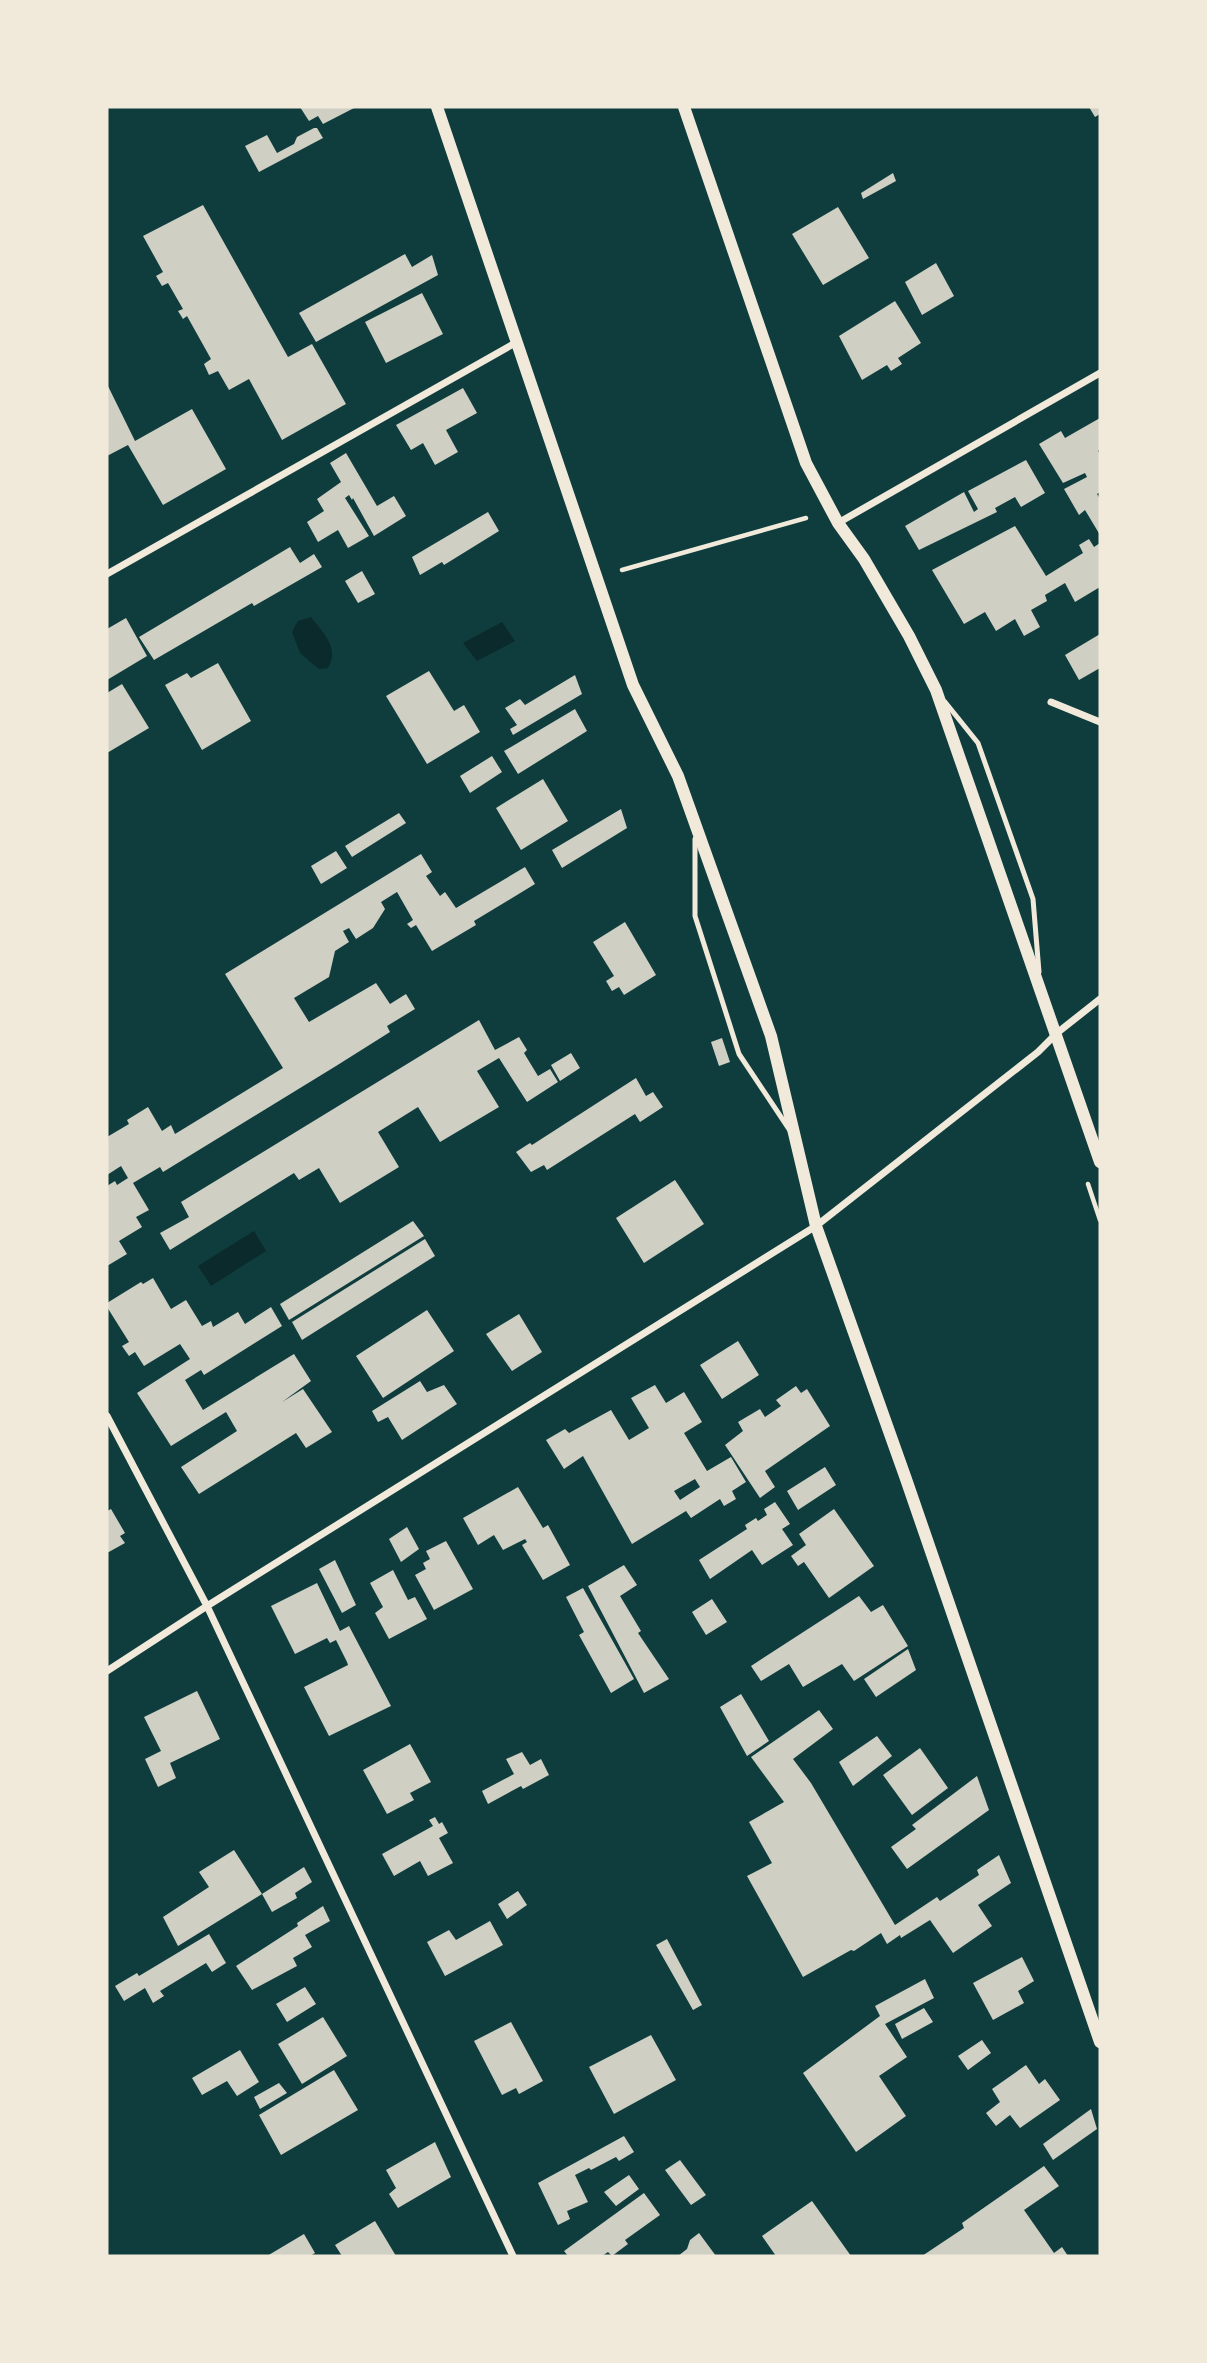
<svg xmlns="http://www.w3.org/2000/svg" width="1207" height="2363" font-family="'Libre Baskerville',serif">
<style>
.water{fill:#0a2a2b}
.building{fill:#cfcfc3;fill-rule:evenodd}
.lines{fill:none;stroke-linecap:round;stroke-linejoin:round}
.path{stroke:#f1e9da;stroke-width:4.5}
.service{stroke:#f1e9da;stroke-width:5}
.minor{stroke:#f1e9da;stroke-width:7}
.tertiary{stroke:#f1e9da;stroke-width:12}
</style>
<rect width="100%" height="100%" fill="#0f3d3e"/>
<path class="water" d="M 311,617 C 323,633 340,648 328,668 L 319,669 L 300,653 L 292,632 L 298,621 Z
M 502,622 L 515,641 L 477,661 L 463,643 Z
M 254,1231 L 266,1251 L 211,1286 L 198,1266 Z"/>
<path class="building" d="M 300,107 L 356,107 L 323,124 L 318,116 L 309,121 Z
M 1089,107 L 1100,107 L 1100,114 L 1095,117 Z
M 314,128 L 317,128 L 323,138 L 259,172 L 245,146 L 267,135 L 277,153 L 294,144 L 297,137 Z
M 893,173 L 896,181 L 863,199 L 861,193 Z
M 203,205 L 288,357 L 312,344 L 346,404 L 282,440 L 249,379 L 229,390 L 218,371 L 209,375 L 204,364 L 211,359 L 187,316 L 183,319 L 178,311 L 183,309 L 168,283 L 162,286 L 156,276 L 163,272 L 143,236 Z
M 838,207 L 869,258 L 823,285 L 792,234 Z
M 405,254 L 412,267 L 432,255 L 438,275 L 316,342 L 299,313 Z
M 936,263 L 954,296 L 922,315 L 905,282 Z
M 422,293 L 443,334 L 386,363 L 365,322 Z
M 895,301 L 921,343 L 898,358 L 902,364 L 891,371 L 887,365 L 862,380 L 839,336 Z
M 107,384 L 135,441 L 192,409 L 226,469 L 163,505 L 128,445 L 107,456 Z
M 463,388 L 477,413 L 446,430 L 458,452 L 435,465 L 423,443 L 411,450 L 396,425 Z
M 1100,418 L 1100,449 L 1098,451 L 1100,454 L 1100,492 L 1097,494 L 1100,499 L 1100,535 L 1085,510 L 1079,515 L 1064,489 L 1087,477 L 1085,473 L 1063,483 L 1039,444 L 1061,431 L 1065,438 Z
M 346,453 L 377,506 L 394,496 L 406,516 L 374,536 L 353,498 L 352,500 L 349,495 L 345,498 L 369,536 L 348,548 L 338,530 L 318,542 L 307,522 L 324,511 L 317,499 L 341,482 L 330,463 Z
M 1026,460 L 1045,493 L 1021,507 L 1015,497 L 995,508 L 997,512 L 919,550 L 905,526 L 964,492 L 974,512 L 978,509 L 968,491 Z
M 488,512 L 499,531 L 444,565 L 442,562 L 420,575 L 412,557 Z
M 1015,526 L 1046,576 L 1083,553 L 1079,545 L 1089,539 L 1094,547 L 1100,543 L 1100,587 L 1075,602 L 1065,583 L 1045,595 L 1047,601 L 1031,610 L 1040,627 L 1024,636 L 1015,619 L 996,631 L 985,612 L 964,624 L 932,570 Z
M 290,547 L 300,563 L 314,554 L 322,567 L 254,606 L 252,603 L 154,660 L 139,637 Z
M 362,571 L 375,594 L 358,603 L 345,581 Z
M 126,618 L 147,656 L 107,680 L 107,629 Z
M 1100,634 L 1100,668 L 1079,680 L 1065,655 Z
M 218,663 L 251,721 L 202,750 L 165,685 L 187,673 L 191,678 Z
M 429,671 L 454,711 L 464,705 L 480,732 L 427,764 L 386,696 Z
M 575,675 L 582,694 L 513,735 L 510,729 L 517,725 L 505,708 L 520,699 L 525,705 Z
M 122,684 L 149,728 L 107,753 L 107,693 Z
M 575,709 L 587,731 L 518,774 L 504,751 Z
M 492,756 L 502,772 L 470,793 L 460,776 Z
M 543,779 L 568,821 L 521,850 L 496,808 Z
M 621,809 L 627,828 L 562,868 L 552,850 Z
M 399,813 L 406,823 L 352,857 L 345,846 Z
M 336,851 L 347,868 L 321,884 L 311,866 Z
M 421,854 L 432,872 L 426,876 L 440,896 L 445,892 L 456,908 L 525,867 L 535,884 L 474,921 L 476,925 L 432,951 L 416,925 L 411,928 L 407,924 L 413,920 L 397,892 L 381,902 L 385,909 L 373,928 L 356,939 L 349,928 L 343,931 L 349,942 L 335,951 L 329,977 L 294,998 L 309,1022 L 376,983 L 390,1004 L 406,994 L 415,1009 L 387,1026 L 390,1032 L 336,1066 L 163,1172 L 160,1167 L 133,1183 L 149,1210 L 136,1217 L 142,1227 L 119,1241 L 127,1254 L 107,1266 L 107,1186 L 115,1181 L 117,1185 L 128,1178 L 121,1166 L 107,1175 L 107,1137 L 129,1124 L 127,1120 L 148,1107 L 162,1131 L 171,1125 L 175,1134 L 283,1068 L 225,974 Z
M 625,922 L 656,975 L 624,995 L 619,987 L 612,991 L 606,981 L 614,976 L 593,942 Z
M 479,1020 L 495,1050 L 519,1037 L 527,1050 L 524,1053 L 538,1076 L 550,1069 L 558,1082 L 527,1102 L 499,1058 L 477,1071 L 499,1107 L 440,1142 L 418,1107 L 378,1132 L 399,1167 L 340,1203 L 319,1168 L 299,1180 L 294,1173 L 170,1250 L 160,1233 L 189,1217 L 181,1202 Z
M 722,1038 L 730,1062 L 719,1066 L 711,1042 Z
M 571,1053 L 580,1068 L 560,1081 L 551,1065 Z
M 636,1078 L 646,1096 L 653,1092 L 663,1107 L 640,1122 L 635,1114 L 547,1170 L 544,1165 L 531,1172 L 516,1152 L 530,1143 L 532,1145 Z
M 675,1180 L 704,1224 L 644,1263 L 616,1218 Z
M 413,1221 L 424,1236 L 289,1320 L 280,1304 Z
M 425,1239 L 435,1256 L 302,1340 L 292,1322 Z
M 153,1278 L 171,1309 L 186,1300 L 202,1326 L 211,1321 L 213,1327 L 238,1312 L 245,1324 L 271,1307 L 282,1326 L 204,1375 L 201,1370 L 185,1380 L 203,1410 L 294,1354 L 311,1381 L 282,1402 L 303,1389 L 332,1432 L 306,1448 L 296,1433 L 199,1494 L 181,1467 L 237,1431 L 226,1412 L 171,1446 L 137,1393 L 190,1359 L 180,1344 L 144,1366 L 135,1352 L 129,1356 L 122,1346 L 129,1342 L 107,1307 L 107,1303 L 141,1282 L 143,1284 Z
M 427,1310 L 454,1351 L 383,1398 L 356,1356 Z
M 519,1314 L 542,1352 L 512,1371 L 486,1334 Z
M 738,1341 L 759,1375 L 722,1399 L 700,1365 Z
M 420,1381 L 427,1392 L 444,1385 L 457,1404 L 402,1440 L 388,1417 L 378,1422 L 372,1411 Z
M 655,1385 L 666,1403 L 684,1392 L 702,1422 L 684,1433 L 707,1471 L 731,1457 L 746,1482 L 732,1491 L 736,1499 L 724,1506 L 720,1499 L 691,1518 L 686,1511 L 632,1544 L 583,1456 L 564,1469 L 546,1440 L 565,1429 L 569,1433 L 611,1410 L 629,1440 L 649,1428 L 631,1398 ZM 695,1479 L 700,1487 L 680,1500 L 674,1491 Z
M 796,1386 L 801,1393 L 807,1389 L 830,1426 L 765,1471 L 775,1487 L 760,1498 L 725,1445 L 743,1431 L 738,1422 L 760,1409 L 765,1417 L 781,1406 L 776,1400 Z
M 825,1467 L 836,1485 L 798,1510 L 787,1491 Z
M 518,1487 L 543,1528 L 548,1525 L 570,1565 L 543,1580 L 522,1545 L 527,1542 L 525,1539 L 503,1550 L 494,1535 L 478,1545 L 463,1518 Z
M 775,1502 L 790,1524 L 782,1529 L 793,1545 L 762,1565 L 752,1550 L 710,1579 L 699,1560 L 747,1529 L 745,1525 L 756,1518 L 758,1521 L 767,1515 L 764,1509 Z
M 111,1509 L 125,1533 L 120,1536 L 125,1543 L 107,1553 L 107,1511 Z
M 834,1509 L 874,1566 L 829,1598 L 804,1562 L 798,1566 L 791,1556 L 806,1545 L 799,1534 Z
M 407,1527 L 419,1549 L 401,1562 L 389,1539 Z
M 446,1541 L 473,1589 L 434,1610 L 415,1575 L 426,1569 L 423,1563 L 430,1559 L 426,1551 Z
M 335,1560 L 356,1605 L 342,1613 L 319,1569 Z
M 624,1565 L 637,1585 L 620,1596 L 641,1631 L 638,1633 L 669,1679 L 644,1693 L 588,1586 Z
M 393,1570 L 408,1600 L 415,1597 L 427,1619 L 389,1639 L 375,1613 L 383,1607 L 370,1583 Z
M 317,1583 L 340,1631 L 349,1626 L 391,1706 L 329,1736 L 304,1687 L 348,1665 L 347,1662 L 336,1640 L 330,1643 L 327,1638 L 295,1654 L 271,1606 Z
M 583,1588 L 634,1679 L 611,1693 L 579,1635 L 584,1632 L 566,1597 Z
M 859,1596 L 871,1612 L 883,1605 L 908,1646 L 854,1681 L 842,1664 L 803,1687 L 789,1664 L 761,1681 L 751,1666 Z
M 712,1599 L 727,1622 L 706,1635 L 692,1612 Z
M 908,1649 L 916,1670 L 876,1697 L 864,1679 Z
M 197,1691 L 220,1739 L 170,1763 L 176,1778 L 158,1787 L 145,1759 L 161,1751 L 144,1717 Z
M 741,1694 L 769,1741 L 747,1756 L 720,1707 Z
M 819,1710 L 833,1729 L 793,1759 L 811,1783 L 895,1925 L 937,1897 L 940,1901 L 979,1875 L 977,1870 L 999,1855 L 1011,1883 L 978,1905 L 992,1926 L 953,1953 L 930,1920 L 901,1938 L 900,1935 L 887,1944 L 881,1933 L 854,1951 L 851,1950 L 803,1977 L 771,1919 L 747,1876 L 772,1863 L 749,1822 L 784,1802 L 751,1757 Z
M 877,1736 L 892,1756 L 853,1786 L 839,1762 Z
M 410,1744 L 431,1782 L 410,1793 L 414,1800 L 387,1814 L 363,1770 Z
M 920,1748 L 948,1788 L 912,1815 L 883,1775 Z
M 522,1752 L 530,1765 L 541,1759 L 549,1775 L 523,1789 L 521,1786 L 488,1804 L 482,1791 L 514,1774 L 506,1759 Z
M 977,1776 L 989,1810 L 907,1869 L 891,1847 L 916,1829 L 912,1825 Z
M 435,1817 L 439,1824 L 442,1822 L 448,1833 L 439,1838 L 453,1863 L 428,1876 L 420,1861 L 394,1876 L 382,1854 L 433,1826 L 429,1820 Z
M 234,1850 L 262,1894 L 178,1946 L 163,1917 L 209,1887 L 199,1872 Z
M 304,1867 L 312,1882 L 295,1893 L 297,1898 L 272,1912 L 262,1894 Z
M 518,1891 L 527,1905 L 507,1919 L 498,1904 Z
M 323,1906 L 330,1921 L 305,1935 L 312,1947 L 293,1958 L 297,1966 L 252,1990 L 236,1966 L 298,1926 L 297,1923 Z
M 490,1921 L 503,1945 L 445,1976 L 427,1942 L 449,1930 L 456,1940 Z
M 209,1934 L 226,1963 L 212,1972 L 206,1963 L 160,1991 L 164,1996 L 153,2003 L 145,1988 L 124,2001 L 115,1986 L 137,1973 L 139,1976 Z
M 667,1939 L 702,2005 L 693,2010 L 656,1945 Z
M 1022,1957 L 1034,1981 L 1018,1991 L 1024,2003 L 993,2020 L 973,1983 Z
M 925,1979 L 934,1998 L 885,2024 L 907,2057 L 879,2076 L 906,2116 L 856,2152 L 803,2073 L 880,2016 L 875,2006 Z
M 305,1987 L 316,2004 L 287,2022 L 276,2004 Z
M 924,2008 L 933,2022 L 902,2039 L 895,2024 Z
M 323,2017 L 347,2056 L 302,2084 L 278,2044 Z
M 511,2022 L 543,2081 L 519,2094 L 516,2088 L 502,2095 L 474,2041 Z
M 651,2035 L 676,2080 L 614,2114 L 589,2067 Z
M 982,2040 L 991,2053 L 968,2070 L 958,2056 Z
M 240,2050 L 259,2082 L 237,2096 L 227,2081 L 202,2095 L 192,2078 Z
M 1026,2065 L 1039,2084 L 1045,2079 L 1060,2100 L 1020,2128 L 1010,2115 L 996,2126 L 986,2113 L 1000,2102 L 992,2089 Z
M 334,2070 L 358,2110 L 281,2155 L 259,2115 Z
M 279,2083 L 287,2093 L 260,2109 L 254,2097 Z
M 1091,2109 L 1097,2129 L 1053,2160 L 1043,2144 Z
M 624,2136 L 634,2152 L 619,2161 L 616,2157 L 591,2170 L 589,2168 L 575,2175 L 588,2202 L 567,2211 L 570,2219 L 558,2225 L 538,2183 Z
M 435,2142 L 451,2177 L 398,2208 L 389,2194 L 396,2188 L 386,2170 Z
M 680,2160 L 706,2195 L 691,2205 L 665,2170 Z
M 1044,2166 L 1059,2186 L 1024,2210 L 1054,2253 L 1062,2247 L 1068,2256 L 922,2256 L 964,2228 L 962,2223 Z
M 629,2175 L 639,2189 L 616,2206 L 604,2192 Z
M 644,2193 L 660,2215 L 625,2240 L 628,2244 L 612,2256 L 608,2252 L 602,2256 L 568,2256 L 564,2251 Z
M 812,2201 L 851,2256 L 776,2256 L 762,2236 Z
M 375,2221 L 396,2256 L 342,2256 L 335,2245 Z
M 699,2233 L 716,2256 L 678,2256 L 687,2249 L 690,2240 Z
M 304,2234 L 315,2253 L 310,2256 L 267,2256 Z"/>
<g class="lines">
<path class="path" d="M 622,570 L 806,518
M 1088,1184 L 1100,1220"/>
<path class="service" d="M 945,702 L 978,743 L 1033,899 L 1039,972
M 695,839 L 695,916 L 719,991 L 739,1054 L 789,1129"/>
<path class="minor" d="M 838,523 L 1100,373
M 107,574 L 517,342
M 1051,702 L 1100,722
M 107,1416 L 207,1606 L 513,2256
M 107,1671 L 207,1606 L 816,1226 L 1038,1052 L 1057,1033 L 1100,999"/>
<path class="tertiary" d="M 437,107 L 633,685 L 678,776 L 771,1036 L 816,1226 L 906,1479 L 1100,2042
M 684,107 L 806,463 L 838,523 L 864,559 L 909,636 L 936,690 L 1100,1162"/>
</g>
<rect width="1207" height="2363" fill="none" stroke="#f1e9da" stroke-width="217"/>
</svg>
